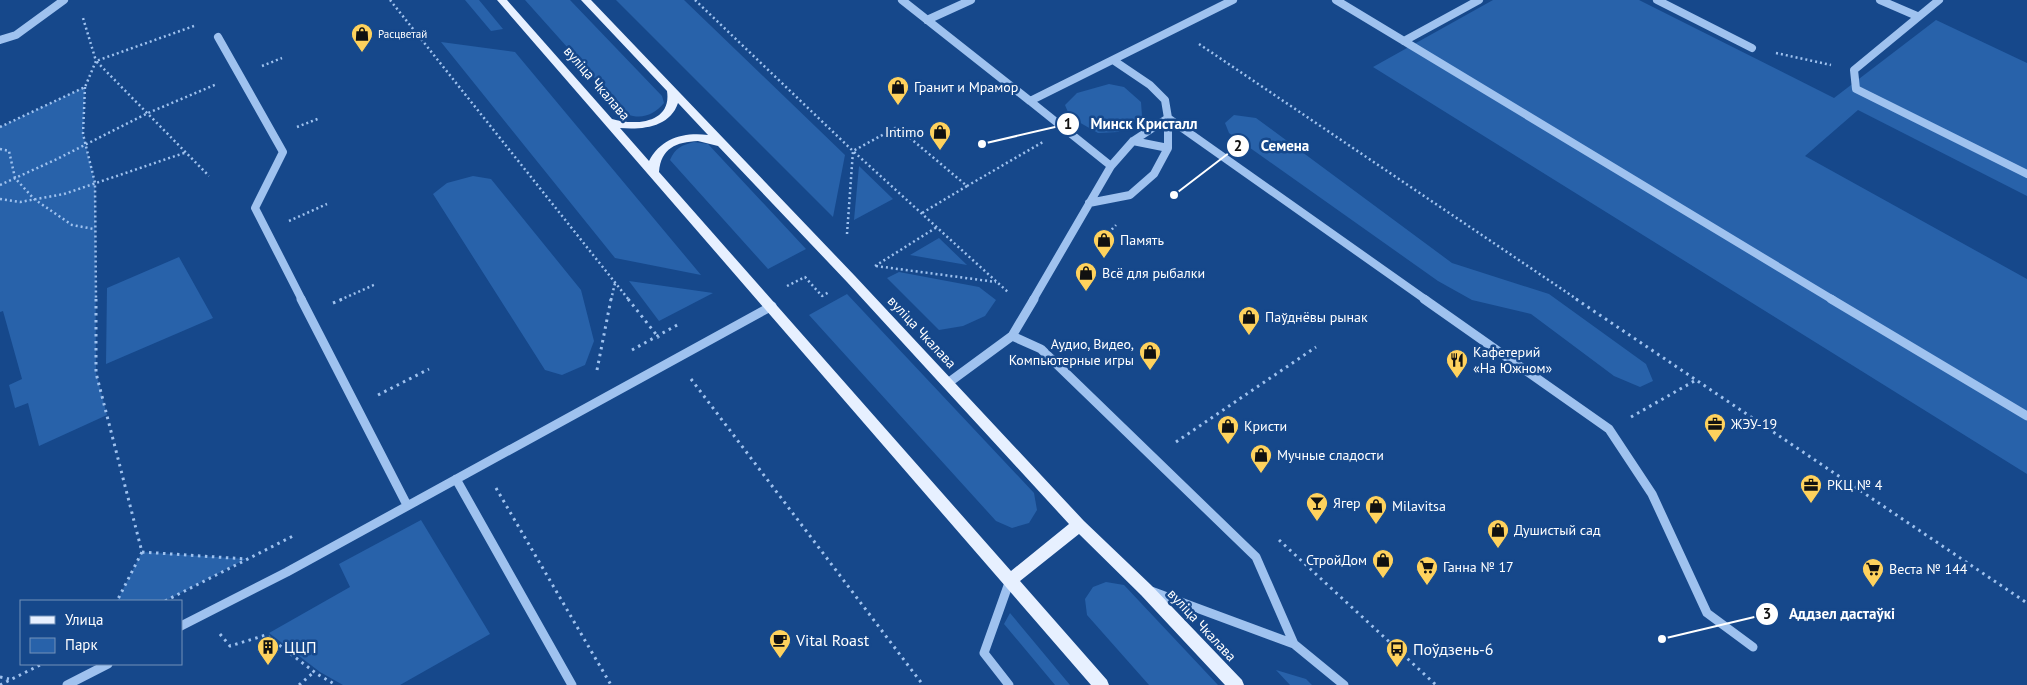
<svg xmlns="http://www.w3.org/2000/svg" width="2027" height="685" font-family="'PT Sans',sans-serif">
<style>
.green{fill:#2862aa}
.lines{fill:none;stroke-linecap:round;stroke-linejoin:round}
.path-far1{stroke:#9fc2ef;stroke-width:2.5;stroke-dasharray:2 3;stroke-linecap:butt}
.path{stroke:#9fc2ef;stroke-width:3;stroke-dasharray:2.5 4.5;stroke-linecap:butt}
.minor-far1{stroke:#9fc2ef;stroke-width:8}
.minor{stroke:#9fc2ef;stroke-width:9}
.major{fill:#e7f0ff;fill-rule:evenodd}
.labels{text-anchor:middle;stroke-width:5;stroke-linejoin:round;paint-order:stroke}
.far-poi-label{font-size:11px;fill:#fff;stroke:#16488b;text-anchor:start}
.street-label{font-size:14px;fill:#fff;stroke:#16488b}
.poi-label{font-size:14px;fill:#fff;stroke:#16488b;text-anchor:start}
.near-poi-label{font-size:16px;fill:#fff;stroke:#16488b;text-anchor:start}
.leader{fill:none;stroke:#fff;stroke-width:2}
.callout-dot{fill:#fff;stroke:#16488b;stroke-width:2}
.mark-label{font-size:15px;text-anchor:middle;font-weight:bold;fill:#111}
.callout-label{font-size:15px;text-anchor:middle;font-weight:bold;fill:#fff;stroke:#16488b;stroke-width:5;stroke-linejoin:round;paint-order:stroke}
</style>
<rect width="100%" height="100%" fill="#16488b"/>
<path class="green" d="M 465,0 L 479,0 L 503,29 L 491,31 Z
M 525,0 L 570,0 L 662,96 L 664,103 C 654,115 641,120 627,114 Z
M 616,0 L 684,0 L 845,155 L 833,217 Z
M 1493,0 L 1639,0 L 1834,98 L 1936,20 L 2027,63 L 2027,196 L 1858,110 L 1805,156 L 2027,279 L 2027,474 L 1373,67 Z
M 441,42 L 515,52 L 701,275 L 615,258 Z
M 1109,84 L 1124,87 L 1141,102 L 1142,116 L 1118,132 L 1098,133 L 1070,117 L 1065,105 L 1077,93 Z
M 85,87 L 83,134 L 95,183 L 96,373 L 107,415 L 39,446 L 28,403 L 15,408 L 9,385 L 22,379 L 3,311 L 0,312 L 0,127 Z
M 1234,115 L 1256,118 L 1452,263 L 1549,294 L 1646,364 L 1653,381 L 1640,387 L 1614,376 L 1531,314 L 1472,300 L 1438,281 L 1229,133 L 1225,123 Z
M 694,142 L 708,144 L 806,249 L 768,269 L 670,160 C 675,148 682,145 694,142 Z
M 859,166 L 893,199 L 854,220 Z
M 473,176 L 491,179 L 581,290 L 594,341 L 585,365 L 562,375 L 545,370 L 433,194 L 447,183 Z
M 939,238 L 967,265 L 910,255 Z
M 179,257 L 213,318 L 106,364 L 107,288 Z
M 899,272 L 979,287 L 996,300 L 985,316 L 963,326 L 939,330 L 887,278 Z
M 629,281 L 713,293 L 659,321 Z
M 847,294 L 1034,493 L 1037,510 L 1029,523 L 1012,528 L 996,521 L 809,315 Z
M 421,520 L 490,634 L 400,685 L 343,685 L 320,672 L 269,633 L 350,587 L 339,564 Z
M 142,552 L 246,559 L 165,601 L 117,601 Z
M 1106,582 L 1124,585 L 1218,685 L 1149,685 L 1087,615 L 1085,599 L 1093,587 Z
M 1010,613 L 1070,685 L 1055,685 L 1004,624 Z
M 1276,670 L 1306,679 L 1312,685 L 1290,685 Z"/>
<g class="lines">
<path class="path-far1" d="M 390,0 L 629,300
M 695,0 L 853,151 L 1009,293
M 194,26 L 96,61 L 209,176
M 1199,44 L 1578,300
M 1776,53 L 1831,65
M 262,66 L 282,58
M 85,87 L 83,134 L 95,183 L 96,300
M 0,127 L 85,87 L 96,61 L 83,18
M 297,127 L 320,118
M 0,149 L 9,151 L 15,178 L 34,199 L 72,225 L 94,229
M 0,185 L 57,159 L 148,113 L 217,84
M 967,186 L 1043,142
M 0,199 L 20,202 L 64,194 L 187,152
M 289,221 L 327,204
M 847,234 L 853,151 L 897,127 L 967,186 L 922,213
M 1098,244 L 1116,225
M 875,266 L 937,227
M 876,266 L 996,282
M 787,286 L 805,277 L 822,296 L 829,292
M 340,300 L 376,284
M 611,300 L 615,283"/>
<path class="path" d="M 96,299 L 96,373 L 142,552 L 117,601
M 628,299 L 659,338
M 1576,299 L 2027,603
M 333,303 L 343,299
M 632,350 L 679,324
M 597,370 L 611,299
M 691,379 L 923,685
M 378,395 L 429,369
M 1631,417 L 1696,380
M 1176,442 L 1316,347
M 496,488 L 611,685
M 1279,540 L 1436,685
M 142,552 L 246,559
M 165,601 L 293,536
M 220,634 L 230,646 L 266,635 L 317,674 L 336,685
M 0,677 L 9,679
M 0,685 L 42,664
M 299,685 L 314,672"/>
<path class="minor-far1" d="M 902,0 L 1030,101
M 1336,0 L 1833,300
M 1657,0 L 1752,48
M 1880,0 L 1917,16
M 1939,0 L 1854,70 L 1856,89 L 2027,174
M 927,20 L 971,0
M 218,37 L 283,152 L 255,208 L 302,300
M 0,40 L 16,35 L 64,0
M 1404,41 L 1479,0
M 1168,118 L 1426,300
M 1133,141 L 1168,148
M 1111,166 L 1030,101 L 1233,0
M 1089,203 L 1130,195 L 1154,174 L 1168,148 L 1168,118
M 1033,300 L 1111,166 L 1133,141 L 1168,118 L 1165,100 L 1150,85 L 1113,60"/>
<path class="minor" d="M 301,299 L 407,505
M 1424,299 L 1609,429 L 1652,494 L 1707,613 L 1753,647
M 1831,299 L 2027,416
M 1012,336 L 1041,349 L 1256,557 L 1294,644
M 948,383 L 1012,336 L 1034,299
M 456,479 L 572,685
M 1151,591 L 1294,644 L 1344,685
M 181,626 L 287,572 L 772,306
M 67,685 L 108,664
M 1009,685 L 984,653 L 1010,580"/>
<path class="major" d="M 497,0 L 507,0 L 612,119 C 635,126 672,123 667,91 L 581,0 L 591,0 L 855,276 L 1084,521 L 1151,585 L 1242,680 L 1244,685 L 1225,685 L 1141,595 L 1079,534 L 1020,581 L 1107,680 L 1109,685 L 1091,685 ZM 678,103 L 708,135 C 684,132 661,138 649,161 L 620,128 C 643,130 670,127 678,103 ZM 698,141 L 718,146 L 847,282 L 1069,524 L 1011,571 L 659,172 C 661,148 676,142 698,141 Z"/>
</g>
<defs>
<g id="shop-pin" transform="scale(1.125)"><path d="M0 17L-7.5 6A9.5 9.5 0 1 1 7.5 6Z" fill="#ffd25d" stroke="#16488b"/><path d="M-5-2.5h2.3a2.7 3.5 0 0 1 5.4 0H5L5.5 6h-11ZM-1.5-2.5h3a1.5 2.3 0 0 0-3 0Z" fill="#111"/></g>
<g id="restaurant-pin" transform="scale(1.125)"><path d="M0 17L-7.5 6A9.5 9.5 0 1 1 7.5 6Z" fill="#ffd25d" stroke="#16488b"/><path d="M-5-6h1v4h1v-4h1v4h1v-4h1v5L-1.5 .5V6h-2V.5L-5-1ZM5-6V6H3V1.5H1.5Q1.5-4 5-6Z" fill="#111"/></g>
<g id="office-pin" transform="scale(1.125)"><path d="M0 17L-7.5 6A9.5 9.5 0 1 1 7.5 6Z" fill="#ffd25d" stroke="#16488b"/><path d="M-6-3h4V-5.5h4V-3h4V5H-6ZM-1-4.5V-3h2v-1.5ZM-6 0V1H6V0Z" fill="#111"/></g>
<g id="bar-pin" transform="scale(1.125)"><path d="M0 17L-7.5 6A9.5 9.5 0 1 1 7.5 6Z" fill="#ffd25d" stroke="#16488b"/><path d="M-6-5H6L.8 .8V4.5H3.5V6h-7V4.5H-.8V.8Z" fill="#111"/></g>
<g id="supermarket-pin" transform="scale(1.125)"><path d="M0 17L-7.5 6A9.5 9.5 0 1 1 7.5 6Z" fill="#ffd25d" stroke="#16488b"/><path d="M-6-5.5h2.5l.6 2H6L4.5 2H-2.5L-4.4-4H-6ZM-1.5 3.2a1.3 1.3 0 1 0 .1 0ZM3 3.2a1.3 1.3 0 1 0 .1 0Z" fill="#111"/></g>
<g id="cafe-pin" transform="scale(1.125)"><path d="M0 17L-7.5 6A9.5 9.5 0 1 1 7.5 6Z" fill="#ffd25d" stroke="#16488b"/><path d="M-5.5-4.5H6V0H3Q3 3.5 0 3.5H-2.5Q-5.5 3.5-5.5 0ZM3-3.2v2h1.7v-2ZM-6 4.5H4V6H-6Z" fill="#111"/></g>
<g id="building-pin" transform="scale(1.125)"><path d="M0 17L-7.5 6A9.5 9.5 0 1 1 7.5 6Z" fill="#ffd25d" stroke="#16488b"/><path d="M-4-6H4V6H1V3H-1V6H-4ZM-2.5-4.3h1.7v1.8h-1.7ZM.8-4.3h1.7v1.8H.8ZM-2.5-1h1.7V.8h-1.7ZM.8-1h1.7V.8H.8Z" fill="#111"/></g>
<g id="bus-pin" transform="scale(1.125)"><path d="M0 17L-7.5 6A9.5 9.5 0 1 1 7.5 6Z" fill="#ffd25d" stroke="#16488b"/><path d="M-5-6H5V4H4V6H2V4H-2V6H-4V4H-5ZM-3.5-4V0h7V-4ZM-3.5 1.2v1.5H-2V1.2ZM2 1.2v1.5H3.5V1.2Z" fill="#111"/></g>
</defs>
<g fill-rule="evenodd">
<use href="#shop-pin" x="362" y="34"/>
<use href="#shop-pin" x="898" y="87"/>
<use href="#shop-pin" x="940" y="132"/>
<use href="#shop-pin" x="1104" y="240"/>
<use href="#shop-pin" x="1086" y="273"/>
<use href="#shop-pin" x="1249" y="317"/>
<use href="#shop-pin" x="1150" y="352"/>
<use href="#restaurant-pin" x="1457" y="360"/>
<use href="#office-pin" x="1715" y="424"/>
<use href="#shop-pin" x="1228" y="426"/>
<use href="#shop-pin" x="1261" y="455"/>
<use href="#office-pin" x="1811" y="485"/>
<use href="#bar-pin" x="1317" y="503"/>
<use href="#shop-pin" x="1376" y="506"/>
<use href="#shop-pin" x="1498" y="530"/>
<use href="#shop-pin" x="1383" y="560"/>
<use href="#supermarket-pin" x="1427" y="567"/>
<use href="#supermarket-pin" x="1873" y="569"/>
<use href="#cafe-pin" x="780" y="640"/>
<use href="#building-pin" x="268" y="647"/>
<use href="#bus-pin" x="1397" y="649"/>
</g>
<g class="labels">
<g class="far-poi-label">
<text x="378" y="38">Расцветай</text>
</g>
<g class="street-label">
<text transform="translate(597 83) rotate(49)" y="5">вуліца Чкалава</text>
<text transform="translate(922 332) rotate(47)" y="5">вуліца Чкалава</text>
<text transform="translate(1202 625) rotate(47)" y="5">вуліца Чкалава</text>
</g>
<g class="poi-label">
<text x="914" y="92">Гранит и Мрамор</text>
<text x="924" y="137" text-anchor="end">Intimo</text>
<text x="1120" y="245">Память</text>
<text x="1102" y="278">Всё для рыбалки</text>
<text x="1265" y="322">Паўднёвы рынак</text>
<text x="1134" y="349" text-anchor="end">Аудио, Видео,<tspan x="1134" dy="16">Компьютерные игры</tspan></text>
<text x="1473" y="357">Кафетерий<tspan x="1473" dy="16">«На Южном»</tspan></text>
<text x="1731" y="429">ЖЭУ-19</text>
<text x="1244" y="431">Кристи</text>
<text x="1277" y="460">Мучные сладости</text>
<text x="1827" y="490">РКЦ № 4</text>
<text x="1333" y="508">Ягер</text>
<text x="1392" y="511">Milavitsa</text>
<text x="1514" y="535">Душистый сад</text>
<text x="1367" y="565" text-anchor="end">СтройДом</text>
<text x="1443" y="572">Ганна № 17</text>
<text x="1889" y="574">Веста № 144</text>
</g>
<g class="near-poi-label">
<text x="796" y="646">Vital Roast</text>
<text x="284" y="653">ЦЦП</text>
<text x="1413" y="655">Поўдзень-6</text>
</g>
</g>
<path class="leader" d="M982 144L1068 124M1174 195L1238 146M1662 639L1767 614"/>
<g class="callout-dot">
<circle cx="982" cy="144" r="5"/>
<circle cx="1174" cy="195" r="5"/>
<circle cx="1662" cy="639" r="5"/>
<circle cx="1068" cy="124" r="12"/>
<circle cx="1238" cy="146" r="12"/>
<circle cx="1767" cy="614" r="12"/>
</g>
<g class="mark-label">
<text x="1068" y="129">1</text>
<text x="1238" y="151">2</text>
<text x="1767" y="619">3</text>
</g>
<g class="callout-label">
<text x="1144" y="129">Минск Кристалл</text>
<text x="1285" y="151">Семена</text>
<text x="1842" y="619">Аддзел дастаўкі</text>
</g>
<rect x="20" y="600" width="162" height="65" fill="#16488b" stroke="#7391b9"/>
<rect x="30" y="616" width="25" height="8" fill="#e7f0ff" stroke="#7391b9"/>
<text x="65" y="625" font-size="15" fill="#ffffff">Улица</text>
<rect x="30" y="638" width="25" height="15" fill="#2862aa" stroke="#7391b9"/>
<text x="65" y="650" font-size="15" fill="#ffffff">Парк</text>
</svg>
